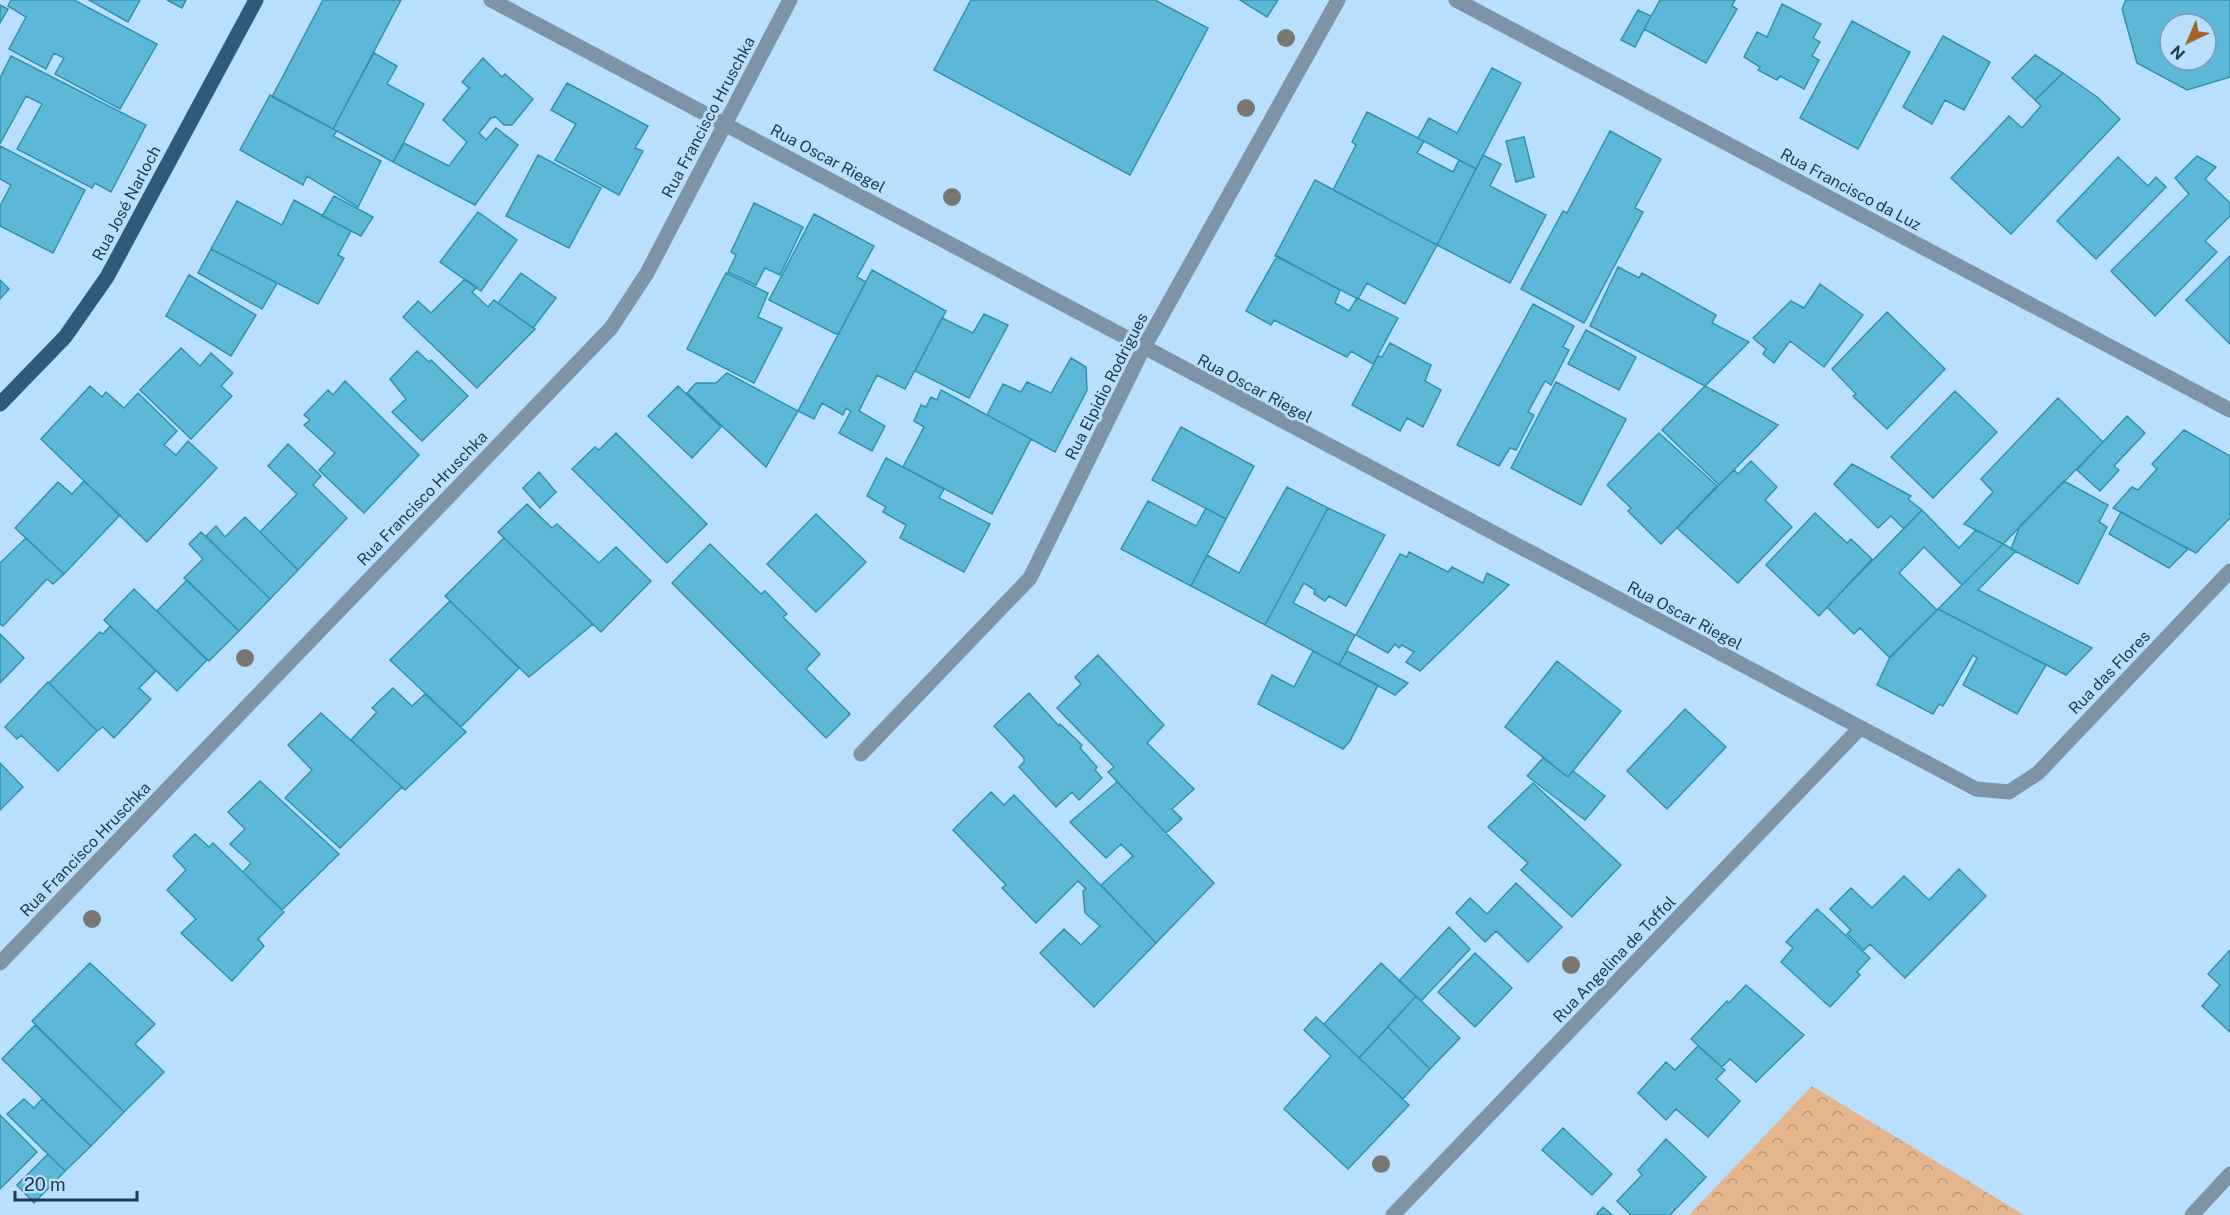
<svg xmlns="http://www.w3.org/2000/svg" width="2230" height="1215" font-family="'Public Sans',sans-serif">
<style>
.forest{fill:url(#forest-crowns)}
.building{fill:#5db8d8;stroke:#3291af;stroke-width:1.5;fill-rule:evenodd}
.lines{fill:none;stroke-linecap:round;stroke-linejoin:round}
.minor{stroke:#7e94a6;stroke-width:15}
.major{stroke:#305a79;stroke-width:15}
.tree{fill:#787772}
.labels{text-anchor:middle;stroke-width:6;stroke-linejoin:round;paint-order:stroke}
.street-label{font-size:16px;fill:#1e394d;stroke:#b9dffe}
</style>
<defs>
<pattern id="forest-crowns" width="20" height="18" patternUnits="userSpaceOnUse" patternTransform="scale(1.5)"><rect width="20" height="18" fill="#e5b68d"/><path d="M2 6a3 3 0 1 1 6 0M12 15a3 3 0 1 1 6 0" fill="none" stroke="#b99575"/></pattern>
</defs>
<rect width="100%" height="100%" fill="#b9dffe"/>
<path class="forest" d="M 1812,1086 L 2024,1215 L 1689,1215 Z"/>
<path class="building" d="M 11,0 L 74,0 L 157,44 L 120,109 L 55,74 L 64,58 L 54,53 L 46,69 L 9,49 L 26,17 L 8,6 Z
M 89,0 L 140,0 L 128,22 Z
M 167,0 L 186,0 L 182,8 Z
M 323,0 L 401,0 L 333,129 L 272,97 Z
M 971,0 L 1155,0 L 1208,28 L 1130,175 L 934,70 Z
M 1240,0 L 1278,0 L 1267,17 Z
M 1660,0 L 1735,0 L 1732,6 L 1737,9 L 1706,63 L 1644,29 Z
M 2126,0 L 2230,0 L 2230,77 L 2187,90 L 2137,63 L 2122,9 ZM 2170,24 L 2206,24 L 2206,60 L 2170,60 Z
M 1782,4 L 1821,24 L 1813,38 L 1820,42 L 1812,56 L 1819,60 L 1804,89 L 1780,76 L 1777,80 L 1758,70 L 1760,67 L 1744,57 L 1757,32 L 1767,37 Z
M 0,5 L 8,9 L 0,23 Z
M 1638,10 L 1651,16 L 1635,47 L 1621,40 Z
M 1852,21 L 1910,52 L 1858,149 L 1800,118 Z
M 1943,36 L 1990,62 L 1964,110 L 1945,100 L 1932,124 L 1903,107 Z
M 374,53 L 397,66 L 387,84 L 424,104 L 393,162 L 333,129 Z
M 2035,55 L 2063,73 L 2035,100 L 2012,78 Z
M 11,56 L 146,125 L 111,192 L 95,183 L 92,188 L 17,149 L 42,104 L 26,96 L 0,144 L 0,78 Z
M 483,58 L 502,77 L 505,74 L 533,99 L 512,125 L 504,125 L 496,117 L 491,118 L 479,133 L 486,140 L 496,128 L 518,145 L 475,205 L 393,162 L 404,143 L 449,166 L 467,142 L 443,120 L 469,88 L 462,82 Z
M 1492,68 L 1521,83 L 1476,169 L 1418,138 L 1429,118 L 1457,133 Z
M 2063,73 L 2097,97 L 2120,119 L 2011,234 L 1951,178 L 2009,116 L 2022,128 L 2041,106 L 2035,100 Z
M 567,83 L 648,126 L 635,148 L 643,151 L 619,195 L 555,160 L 576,124 L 551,110 Z
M 270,95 L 337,131 L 333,136 L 381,161 L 358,207 L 307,176 L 303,185 L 240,150 Z
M 1367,112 L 1424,141 L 1417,153 L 1453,172 L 1459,160 L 1476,169 L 1437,245 L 1333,190 L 1356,145 L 1352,142 Z
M 1610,131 L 1661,159 L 1635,208 L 1643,212 L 1584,323 L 1521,289 L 1563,211 L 1567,213 Z
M 1524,137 L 1534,177 L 1516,182 L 1506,141 Z
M 0,146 L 85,190 L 53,253 L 0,226 L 0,206 L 11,185 L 0,179 Z
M 538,155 L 601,188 L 569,248 L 506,216 Z
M 1483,155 L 1501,164 L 1490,186 L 1546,215 L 1510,283 L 1437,245 Z
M 2197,156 L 2216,167 L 2205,179 L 2230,203 L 2230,216 L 2205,241 L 2217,252 L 2155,316 L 2111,271 L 2189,194 L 2175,178 Z
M 2118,157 L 2148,186 L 2156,177 L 2166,187 L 2096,259 L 2057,221 Z
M 1315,180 L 1437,245 L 1405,304 L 1367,283 L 1358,299 L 1275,256 Z
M 334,196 L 373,217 L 361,236 L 322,216 Z
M 294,200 L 351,231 L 338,255 L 344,258 L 318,304 L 211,249 L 237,201 L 282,225 Z
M 754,203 L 803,227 L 780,275 L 765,268 L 756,285 L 728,272 L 736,255 L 731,252 Z
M 478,212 L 517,240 L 481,291 L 440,262 Z
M 814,214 L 874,246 L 857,277 L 866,282 L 838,335 L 769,300 Z
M 211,249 L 277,283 L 262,309 L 198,273 Z
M 1277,256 L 1340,290 L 1335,303 L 1349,311 L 1357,298 L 1398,318 L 1373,364 L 1351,351 L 1347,357 L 1274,320 L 1271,325 L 1246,311 Z
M 2230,256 L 2230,344 L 2186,300 Z
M 1618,267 L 1639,278 L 1642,273 L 1716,315 L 1712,323 L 1749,342 L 1705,386 L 1590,326 Z
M 872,270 L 946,311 L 905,389 L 877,375 L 859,411 L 885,426 L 872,451 L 839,433 L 851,411 L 846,408 L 843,415 L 822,403 L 814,419 L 798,411 Z
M 521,273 L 556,298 L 533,328 L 498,303 Z
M 726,273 L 768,293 L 758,317 L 782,328 L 754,383 L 687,349 Z
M 189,275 L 256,315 L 231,356 L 166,316 Z
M 465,279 L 477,287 L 472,292 L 488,307 L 494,300 L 535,329 L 477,388 L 403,317 L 418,301 L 431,313 Z
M 0,280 L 9,289 L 0,299 Z
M 1820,284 L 1863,315 L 1824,367 L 1790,341 L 1774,363 L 1763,354 L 1766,349 L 1753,338 L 1791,301 L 1804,308 Z
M 1533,304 L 1574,326 L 1563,347 L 1569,350 L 1551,385 L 1545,381 L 1528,412 L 1534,415 L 1516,450 L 1510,448 L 1499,466 L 1457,445 Z
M 1887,312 L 1945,369 L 1887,429 L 1853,396 L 1856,394 L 1832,369 Z
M 984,314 L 1008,325 L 969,398 L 915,371 L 942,318 L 973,333 Z
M 1586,330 L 1636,357 L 1619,390 L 1568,364 Z
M 1390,343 L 1431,365 L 1425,381 L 1441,390 L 1423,427 L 1407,418 L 1400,431 L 1352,405 L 1378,356 L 1382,357 Z
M 181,348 L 200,366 L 211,353 L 233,373 L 221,386 L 232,396 L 191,439 L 140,390 Z
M 417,351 L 429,362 L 431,360 L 468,396 L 422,441 L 392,412 L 406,399 L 390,379 Z
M 1071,358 L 1086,367 L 1087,390 L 1055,452 L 987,415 L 1003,384 L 1021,392 L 1027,382 L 1051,393 Z
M 727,373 L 798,411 L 766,467 L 687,393 L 696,383 L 716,383 Z
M 345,381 L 419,455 L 364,513 L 319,470 L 335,453 L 304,425 L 310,420 L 304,415 L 328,390 L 333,395 Z
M 1556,382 L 1626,419 L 1581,505 L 1511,468 Z
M 90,386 L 102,397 L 106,392 L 124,408 L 138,393 L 177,431 L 164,445 L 176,455 L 188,441 L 217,468 L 147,542 L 41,439 Z
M 678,386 L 721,427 L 692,458 L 648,416 Z
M 1705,386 L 1778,425 L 1719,485 L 1662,430 Z
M 941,390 L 1031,439 L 992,514 L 903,467 L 924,427 L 914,421 L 921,405 L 926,407 L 931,397 L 937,400 Z
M 1955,391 L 1997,432 L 1933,498 L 1891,457 Z
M 2058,398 L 2103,442 L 2003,544 L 1964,524 L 1993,492 L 1981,479 Z
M 2127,416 L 2145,433 L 2114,466 L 2119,470 L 2100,491 L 2077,470 Z
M 1181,427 L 1254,466 L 1226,519 L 1152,480 Z
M 2184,430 L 2230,456 L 2230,518 L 2196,553 L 2113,508 L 2132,487 L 2138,490 L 2157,469 L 2152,464 Z
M 616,433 L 707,524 L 667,563 L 572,469 L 595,447 L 599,450 Z
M 1659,433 L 1717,486 L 1661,544 L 1628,511 L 1631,508 L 1607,485 Z
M 288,444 L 321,476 L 313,485 L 347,518 L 298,570 L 260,532 L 297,494 L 268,466 Z
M 886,458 L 944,489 L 939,498 L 990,524 L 964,572 L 900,538 L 906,525 L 883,512 L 886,507 L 867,496 Z
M 1751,461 L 1777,487 L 1765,500 L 1792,527 L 1738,583 L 1677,528 L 1734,470 L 1738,474 Z
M 1852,464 L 1911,496 L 1908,499 L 1922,510 L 1904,529 L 1891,516 L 1878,528 L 1834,484 Z
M 539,472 L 556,492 L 540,508 L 523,488 Z
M 84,481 L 120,515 L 64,574 L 15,528 L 58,482 L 72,494 Z
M 2064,481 L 2108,505 L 2099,522 L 2107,527 L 2078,584 L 2011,549 L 2020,526 Z
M 1287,487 L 1328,508 L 1265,625 L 1191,586 L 1207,555 L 1239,573 Z
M 1148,501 L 1196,526 L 1206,508 L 1226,519 L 1191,586 L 1121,549 Z
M 527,504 L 552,528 L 557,524 L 599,563 L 616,547 L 651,581 L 601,632 L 498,532 Z
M 1328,508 L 1385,535 L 1346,606 L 1329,596 L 1325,601 L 1314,594 L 1315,590 L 1304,583 L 1293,603 L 1355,635 L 1339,665 L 1265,625 Z
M 1922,510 L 1959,548 L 1976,530 L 2003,544 L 1962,585 L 1924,547 L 1899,573 L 1937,610 L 1890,658 L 1860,628 L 1854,634 L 1827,607 Z
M 2121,512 L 2188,549 L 2169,568 L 2109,534 Z
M 1815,513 L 1847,543 L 1851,539 L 1872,559 L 1819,616 L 1766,565 Z
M 816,514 L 866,562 L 816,612 L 767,564 Z
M 245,517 L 298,570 L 270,599 L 206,536 L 216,526 L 225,537 Z
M 201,532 L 270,599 L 239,631 L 184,578 L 203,559 L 189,544 Z
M 26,538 L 64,574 L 53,584 L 47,579 L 3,626 L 0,624 L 0,563 Z
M 504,538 L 593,624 L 529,677 L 445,596 Z
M 710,544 L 761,594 L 765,591 L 787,614 L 783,617 L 820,654 L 806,669 L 850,714 L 826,738 L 672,583 Z
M 2003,544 L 2016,551 L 1978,590 L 2092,648 L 2066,675 L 1938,609 Z
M 1409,552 L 1448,572 L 1452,567 L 1483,583 L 1487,573 L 1509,585 L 1420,671 L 1406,662 L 1414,652 L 1402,645 L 1399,648 L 1395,644 L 1388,653 L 1356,635 L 1400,554 L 1407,557 Z
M 187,580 L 239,631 L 209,661 L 157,611 Z
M 134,589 L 207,660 L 177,691 L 104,620 Z
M 450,601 L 519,668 L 461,727 L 390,660 Z
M 1938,609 L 2046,665 L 2017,714 L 1963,685 L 1977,658 L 1973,655 L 1943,706 L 1939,704 L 1933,714 L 1877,685 L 1890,657 Z
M 110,626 L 156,671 L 139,688 L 151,699 L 114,738 L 103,727 L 97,731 L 49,683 L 100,632 L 103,634 Z
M 0,634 L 24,658 L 0,683 Z
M 1313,651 L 1378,685 L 1350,741 L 1343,749 L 1258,704 L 1272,675 L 1294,687 Z
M 1347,651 L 1408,683 L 1395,695 L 1339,665 Z
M 1098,655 L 1164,725 L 1147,743 L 1194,789 L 1172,809 L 1182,819 L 1166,833 L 1108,772 L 1114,767 L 1057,708 L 1081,684 L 1075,677 Z
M 1557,661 L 1621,711 L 1568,777 L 1505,727 Z
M 48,682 L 97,731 L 58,771 L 21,735 L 17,739 L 5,727 Z
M 393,688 L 412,706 L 425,694 L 466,732 L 405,790 L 351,740 L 377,712 L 372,708 Z
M 1029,693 L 1059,726 L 1060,724 L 1082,745 L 1080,748 L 1097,767 L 1095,770 L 1102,778 L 1079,800 L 1072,792 L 1056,807 L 1019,767 L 1024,762 L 1024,758 L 994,726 Z
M 1685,709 L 1726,747 L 1667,809 L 1627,771 Z
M 321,713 L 402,787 L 340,848 L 285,798 L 312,770 L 288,745 Z
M 1543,758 L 1568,777 L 1573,771 L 1605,796 L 1585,820 L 1527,776 Z
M 0,763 L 23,787 L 0,810 Z
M 260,781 L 339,854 L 282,910 L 243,872 L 251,863 L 230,844 L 245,829 L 228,812 Z
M 1117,782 L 1214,883 L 1156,943 L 1101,885 L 1133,856 L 1121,844 L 1106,858 L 1070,822 Z
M 1533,783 L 1621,865 L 1572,917 L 1521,870 L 1528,863 L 1488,827 Z
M 991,792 L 1004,805 L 1014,795 L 1156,943 L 1094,1007 L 1040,953 L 1064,929 L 1081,945 L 1100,926 L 1085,913 L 1083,891 L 1086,889 L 1078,881 L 1036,923 L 1002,888 L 1006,885 L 953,830 Z
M 195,834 L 209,847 L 213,843 L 284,912 L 258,939 L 264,946 L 232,981 L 181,933 L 196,919 L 167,890 L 186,870 L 173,856 Z
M 1959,869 L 1986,896 L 1905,978 L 1870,944 L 1864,950 L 1847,934 L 1851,930 L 1830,909 L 1851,888 L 1872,908 L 1904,876 L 1929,900 Z
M 1516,883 L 1562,927 L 1528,962 L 1496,931 L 1485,942 L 1456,913 L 1470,898 L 1487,914 Z
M 1817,909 L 1870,958 L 1857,972 L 1860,975 L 1830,1007 L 1781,962 L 1793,948 L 1786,942 Z
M 1449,927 L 1470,949 L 1421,1001 L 1399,981 Z
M 2230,950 L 2230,1032 L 2202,1006 L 2220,985 L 2208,974 Z
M 1475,953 L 1512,988 L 1475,1027 L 1438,992 Z
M 90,963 L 155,1024 L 135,1044 L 164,1072 L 124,1112 L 32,1021 Z
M 1381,963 L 1416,996 L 1359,1058 L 1324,1024 Z
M 1746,985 L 1804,1035 L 1756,1082 L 1730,1059 L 1722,1067 L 1691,1039 L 1727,1001 L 1729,1003 Z
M 1416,996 L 1460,1038 L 1430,1069 L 1388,1027 Z
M 1316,1017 L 1409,1105 L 1348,1169 L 1284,1109 L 1331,1056 L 1304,1030 Z
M 35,1025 L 124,1112 L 91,1146 L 2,1059 Z
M 1388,1027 L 1430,1069 L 1403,1099 L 1359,1058 Z
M 1698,1046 L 1725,1070 L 1716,1079 L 1740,1101 L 1708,1137 L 1676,1109 L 1666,1120 L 1638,1093 L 1666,1062 L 1675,1070 Z
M 24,1099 L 34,1108 L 42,1099 L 91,1146 L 65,1171 L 7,1114 Z
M 0,1115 L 37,1152 L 0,1189 Z
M 1563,1128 L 1612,1174 L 1592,1195 L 1542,1150 Z
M 1666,1139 L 1706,1177 L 1670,1215 L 1631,1215 L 1617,1201 L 1642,1175 L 1638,1170 Z
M 48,1154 L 65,1171 L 34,1203 L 17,1185 Z
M 1603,1207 L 1612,1215 L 1596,1215 Z"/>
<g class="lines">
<path class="minor" d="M 491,0 L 1976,789 L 2009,792 L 2038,773 L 2230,571
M 1456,0 L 2230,410
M 861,754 L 1030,578 L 1143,349 L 1338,0
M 0,963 L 611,328 L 647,273 L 790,0
M 1393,1215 L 1860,728
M 2192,1215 L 2230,1174"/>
<path class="major" d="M 0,404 L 65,337 L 107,277 L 256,0"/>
</g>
<g class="tree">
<circle cx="1286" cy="38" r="9"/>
<circle cx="1246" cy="108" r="9"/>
<circle cx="952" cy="197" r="9"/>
<circle cx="245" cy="658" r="9"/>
<circle cx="92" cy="919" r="9"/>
<circle cx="1571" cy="965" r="9"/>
<circle cx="1381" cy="1164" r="9"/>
</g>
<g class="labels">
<g class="street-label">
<text transform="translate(708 117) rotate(-62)" y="6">Rua Francisco Hruschka</text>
<text transform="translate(828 158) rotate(28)" y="6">Rua Oscar Riegel</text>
<text transform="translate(1851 189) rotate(28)" y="6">Rua Francisco da Luz</text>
<text transform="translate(126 203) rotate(-62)" y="6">Rua José Narloch</text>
<text transform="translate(1106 386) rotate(-63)" y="6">Rua Elpidio Rodrigues</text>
<text transform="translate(1255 388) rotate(28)" y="6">Rua Oscar Riegel</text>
<text transform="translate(422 498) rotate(-46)" y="6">Rua Francisco Hruschka</text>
<text transform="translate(1685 615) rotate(28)" y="6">Rua Oscar Riegel</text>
<text transform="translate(2109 672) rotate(-46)" y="6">Rua das Flores</text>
<text transform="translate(85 849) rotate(-46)" y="6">Rua Francisco Hruschka</text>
<text transform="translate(1614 959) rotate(-46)" y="6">Rua Angelina de Toffol</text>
</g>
</g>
<g transform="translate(2188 42) rotate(224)"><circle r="28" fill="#b9dffe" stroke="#7b9db7" stroke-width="1.5"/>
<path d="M0-4.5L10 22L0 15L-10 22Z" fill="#a16528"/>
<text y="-9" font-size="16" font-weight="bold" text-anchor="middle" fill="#1e394d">N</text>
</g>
<path d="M15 1191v9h122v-9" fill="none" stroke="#1e394d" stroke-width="3"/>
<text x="24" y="1191" font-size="18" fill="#1e394d" stroke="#b9dffe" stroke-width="4.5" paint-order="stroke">20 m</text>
</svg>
